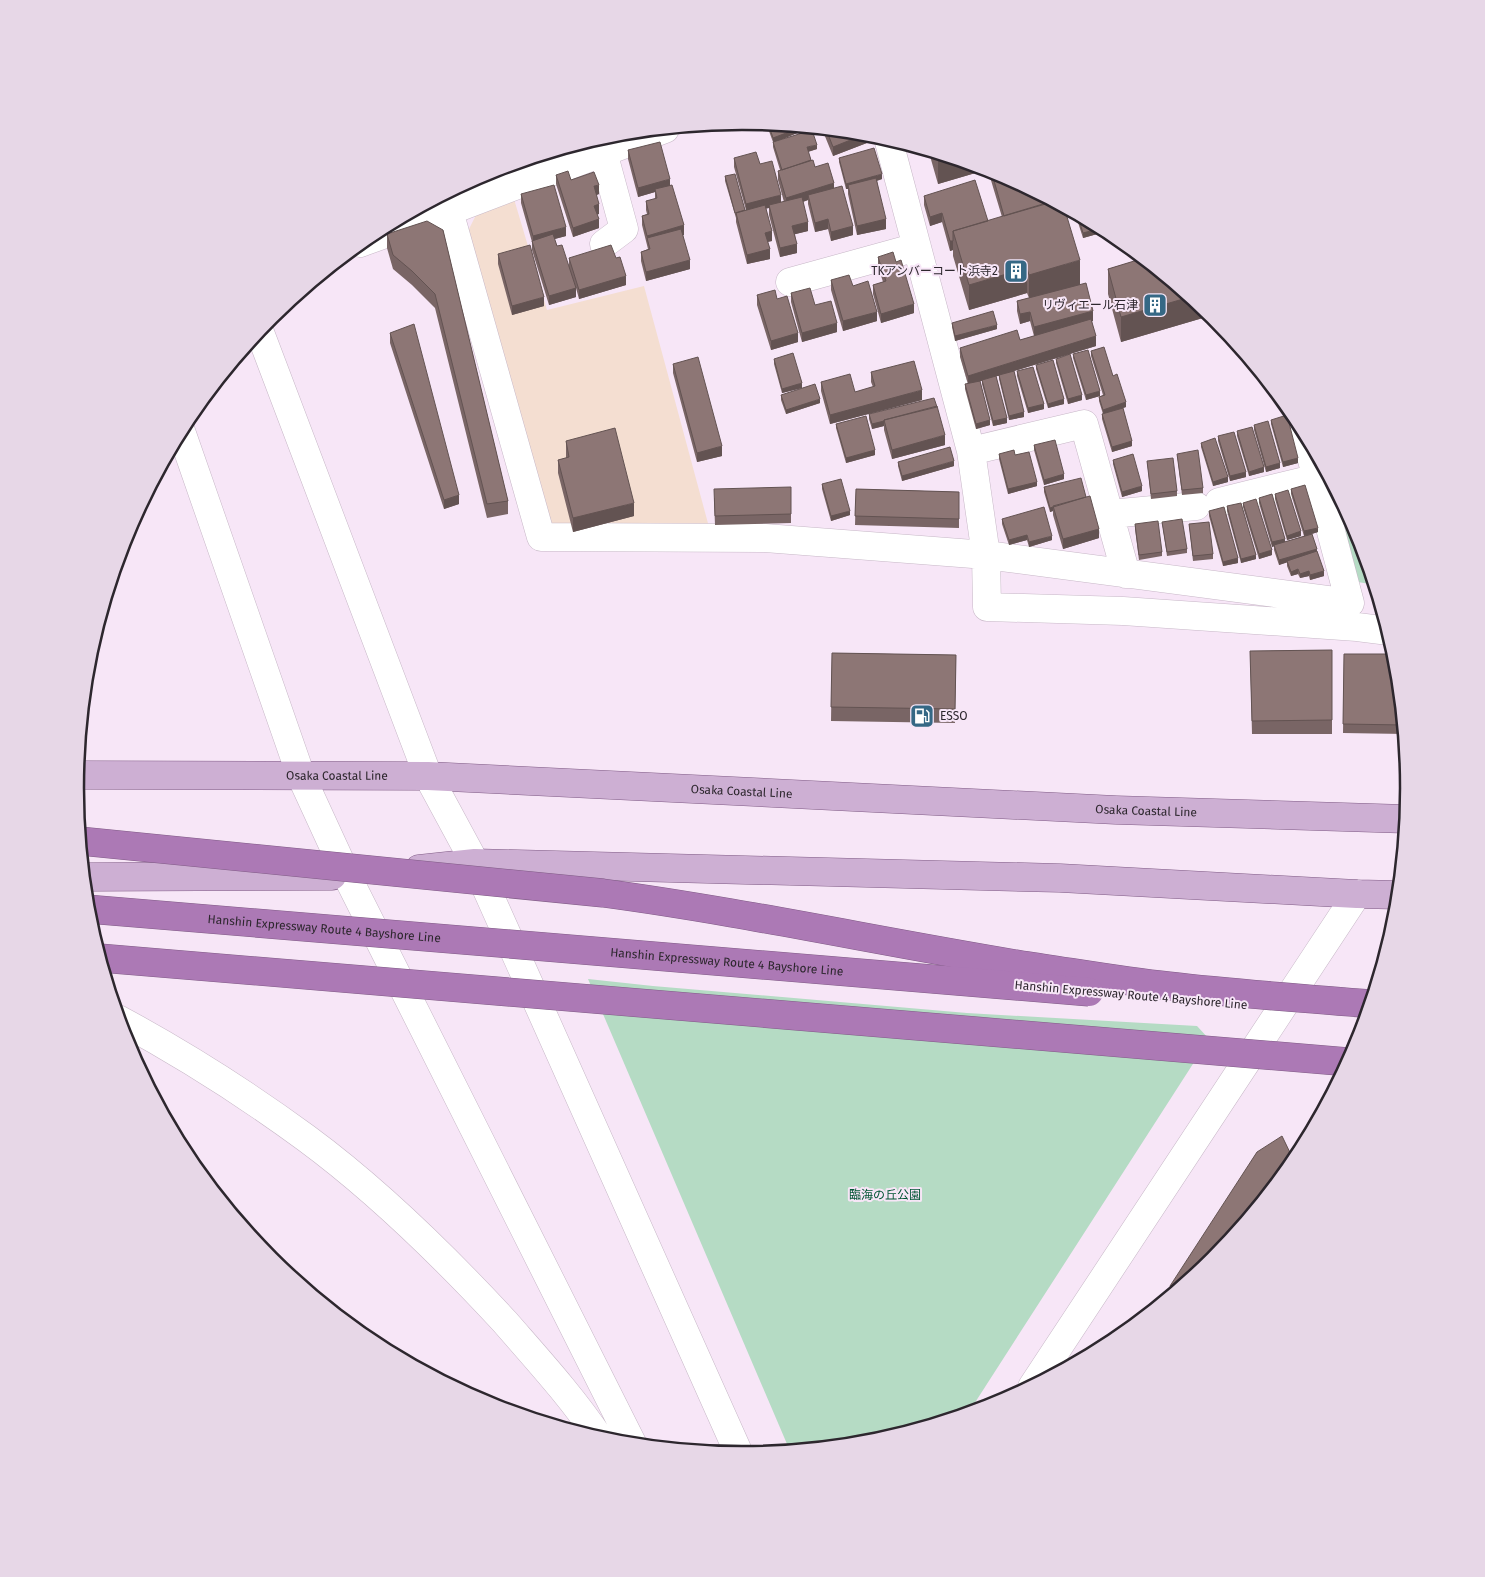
<svg xmlns="http://www.w3.org/2000/svg" width="1485" height="1577" font-family="'Fira Sans','Noto Sans JP',sans-serif">
<style>
.industrial{fill:#f4ded1}
.green{fill:#b5dbc4}
.lines{fill:none;stroke-linecap:round;stroke-linejoin:round}
.minor-casing{stroke:#c7b7c7;stroke-width:29}
.major-casing{stroke:#805c86;stroke-width:29}
.minor{stroke:#fff;stroke-width:28}
.major{stroke:#cdafd3;stroke-width:28}
.highway-bridge-casing{stroke:#805c86;stroke-width:29;stroke-linecap:butt}
.highway-bridge{stroke:#ac79b5;stroke-width:28}
.wall{fill:#796565}
.shaded-wall{fill:#635352}
.building{fill:#8d7675;stroke:#635352}
.labels{text-anchor:middle;stroke-width:4;stroke-linejoin:round;paint-order:stroke}
.poi-label{font-size:12px;fill:#2d272e;stroke:#f7e6f7;text-anchor:end}
.street-label{font-size:12px;fill:#2d272e;stroke:#f7e6f7}
.park-label{font-size:12px;fill:#005433;stroke:#f7e6f7}
.rim{fill:none;stroke:#2d272e;stroke-width:2.5}
</style>
<rect width="100%" height="100%" fill="#f7e6f7"/>
<path class="industrial" d="M 514,199 L 547,310 L 644,286 L 709,527 L 549,532 L 468,231 L 477,213 Z"/>
<path class="green" d="M 1337,500 L 1342,500 L 1359,533 L 1375,585 L 1358,582 Z
M 588,979 L 653,986 L 967,1013 L 1197,1026 L 1209,1039 L 967,1415 L 872,1443 L 790,1451 Z"/>
<g class="lines">
<g class="minor-casing">
<path id="minor" d="M 888,138 L 971,451 L 986,555 L 987,607 L 1123,611 L 1357,627 L 1389,631
M 603,152 L 624,229 L 604,244
M 449,211 L 541,537 L 765,538 L 986,555 L 1350,603 L 1304,430
M 360,243 L 449,211 L 665,129
M 790,282 L 917,247
M 259,330 L 428,776 L 475,863 L 740,1456
M 181,431 L 301,776 L 347,876 L 633,1445
M 971,451 L 1084,424 L 1126,574
M 1219,502 L 1317,478
M 1110,514 L 1196,506
M 118,1019 C 183,1054 246,1094 306,1138 C 378,1191 444,1256 505,1322 C 538,1360 572,1397 600,1439
M 1032,1387 L 1357,894"/>
</g>
<g class="major-casing">
<g id="major">
<path id="s1" d="M 76,775 L 428,776 L 1116,810 L 1407,819"/>
<path d="M 419,869 L 475,863 L 1060,878 L 1357,894 L 1400,895"/>
<path d="M 84,877 L 332,876"/>
</g>
</g>
<use href="#minor" class="minor"/>
<use href="#major" class="major"/>
<g class="highway-bridge-casing">
<g id="highway-bridge">
<path d="M 80,841 L 603,893 C 744,912 882,942 1022,965 C 1071,972 1120,981 1169,986 C 1236,994 1304,998 1371,1004"/>
<path id="s2" d="M 87,909 L 1089,992"/>
<path d="M 100,958 L 1349,1062"/>
</g>
</g>
<use href="#highway-bridge" class="highway-bridge"/>
</g>
<path class="wall" d="M 766,123 L 802,127 L 802,131 L 778,141 L 817,149 L 808,152 L 811,160 L 815,167 L 834,188 L 853,235 L 831,241 L 828,229 L 815,232 L 808,204 L 808,200 L 803,202 L 808,231 L 795,234 L 797,253 L 780,257 L 769,215 L 769,208 L 766,208 L 772,241 L 768,242 L 770,259 L 747,264 L 736,222 L 736,218 L 725,181 L 725,176 L 745,210 L 746,210 L 734,167 L 734,158 L 760,164 L 781,203 L 784,202 L 778,180 L 778,171 L 780,170 L 773,147 L 773,142 Z
M 822,129 L 872,134 L 872,141 L 833,156 Z
M 628,150 L 670,185 L 684,235 L 683,235 L 690,269 L 646,281 L 641,261 L 641,252 L 648,249 L 642,225 L 642,216 L 647,214 L 646,210 L 646,201 L 655,199 L 655,192 L 638,197 L 628,159 Z
M 930,151 L 989,169 L 938,184 L 930,156 Z
M 839,158 L 882,179 L 877,181 L 886,229 L 857,235 L 848,194 L 848,189 L 846,189 L 839,162 Z
M 990,170 L 1080,284 L 1093,321 L 1092,321 L 1096,346 L 1014,371 L 1024,417 L 1009,420 L 999,379 L 999,376 L 996,376 L 1007,423 L 993,426 L 982,384 L 982,381 L 980,381 L 990,425 L 976,429 L 965,389 L 965,384 L 968,384 L 960,357 L 960,348 L 1020,340 L 1034,336 L 1030,321 L 1020,324 L 1017,311 L 1017,301 L 1029,298 L 1027,293 L 969,310 L 953,256 L 953,250 L 950,251 L 942,222 L 930,226 L 924,205 L 924,196 L 988,221 L 1002,217 L 990,177 Z
M 556,175 L 571,180 L 599,194 L 596,195 L 599,214 L 597,214 L 599,228 L 573,237 L 556,184 Z
M 521,194 L 566,236 L 554,239 L 557,246 L 569,267 L 569,258 L 616,258 L 626,285 L 579,299 L 576,288 L 576,297 L 549,305 L 532,250 L 532,242 L 521,203 Z
M 1075,213 L 1108,231 L 1083,238 Z
M 443,230 L 508,501 L 508,514 L 487,518 L 435,308 L 412,285 L 393,269 L 387,248 L 387,234 Z
M 498,254 L 544,306 L 512,315 L 498,264 Z
M 878,257 L 896,262 L 914,313 L 881,323 L 873,294 L 873,285 L 883,282 L 878,266 Z
M 1142,257 L 1213,315 L 1121,342 L 1108,294 L 1108,269 L 1142,259 Z
M 831,280 L 853,286 L 877,321 L 843,331 L 831,290 Z
M 791,293 L 815,305 L 837,332 L 802,342 L 791,302 Z
M 757,295 L 777,299 L 798,342 L 771,350 L 757,305 Z
M 952,323 L 997,329 L 955,341 L 952,327 Z
M 390,333 L 459,504 L 444,509 L 390,343 Z
M 1091,351 L 1113,376 L 1126,407 L 1123,408 L 1132,446 L 1112,452 L 1102,419 L 1102,414 L 1103,414 L 1099,401 L 1099,397 L 1103,395 L 1091,356 Z
M 1073,354 L 1100,396 L 1086,400 L 1073,358 Z
M 774,359 L 802,388 L 782,393 L 774,364 Z
M 1056,359 L 1082,400 L 1068,404 L 1056,363 Z
M 673,364 L 722,456 L 697,462 L 673,373 Z
M 1036,365 L 1064,404 L 1048,408 L 1036,369 Z
M 1017,371 L 1044,409 L 1028,413 L 1017,376 Z
M 871,372 L 922,400 L 830,424 L 821,391 L 821,382 L 855,392 L 873,387 L 871,382 Z
M 781,395 L 820,403 L 786,414 L 781,400 Z
M 869,414 L 945,445 L 892,459 L 884,430 L 884,426 L 872,429 L 869,419 Z
M 1271,420 L 1298,463 L 1283,467 L 1271,424 Z
M 836,424 L 875,455 L 846,463 L 836,428 Z
M 1254,425 L 1280,468 L 1266,472 L 1254,430 Z
M 1237,431 L 1264,472 L 1249,476 L 1237,436 Z
M 1218,436 L 1246,477 L 1230,481 L 1218,441 Z
M 566,441 L 634,516 L 573,532 L 558,473 L 558,460 L 566,458 Z
M 1201,443 L 1228,482 L 1213,486 L 1201,447 Z
M 1034,445 L 1064,479 L 1044,485 L 1034,450 Z
M 1313,447 L 1327,474 L 1323,475 Z
M 999,454 L 1015,455 L 1037,486 L 1008,494 L 999,459 Z
M 1177,454 L 1203,488 L 1203,493 L 1182,495 Z
M 1113,460 L 1142,491 L 1122,497 L 1113,464 Z
M 1147,461 L 1177,491 L 1177,496 L 1151,499 Z
M 898,462 L 954,466 L 902,481 L 898,466 Z
M 822,484 L 850,515 L 831,521 L 822,489 Z
M 1044,487 L 1086,497 L 1099,538 L 1063,549 L 1053,515 L 1053,511 L 1050,512 L 1044,492 Z
M 856,489 L 959,492 L 959,528 L 855,525 Z
M 1291,489 L 1318,532 L 1312,534 L 1324,576 L 1310,580 L 1309,576 L 1300,578 L 1298,574 L 1291,576 L 1287,566 L 1287,562 L 1279,565 L 1274,550 L 1274,546 L 1272,547 L 1259,503 L 1259,498 L 1285,542 L 1304,536 L 1291,494 Z
M 1275,494 L 1301,536 L 1287,540 L 1275,499 Z
M 714,498 L 791,514 L 791,523 L 715,525 Z
M 1243,503 L 1272,555 L 1259,559 L 1243,507 Z
M 1227,506 L 1256,559 L 1241,563 L 1227,511 Z
M 1209,511 L 1238,563 L 1223,566 L 1209,516 Z
M 1002,519 L 1052,540 L 1029,547 L 1027,540 L 1009,545 L 1002,524 Z
M 1162,522 L 1187,549 L 1187,553 L 1167,556 Z
M 1135,524 L 1162,552 L 1162,556 L 1139,560 L 1135,529 Z
M 1189,524 L 1213,554 L 1213,559 L 1193,561 Z
M 1332,650 L 1332,734 L 1252,734 L 1250,651 Z
M 832,653 L 956,655 L 955,723 L 831,721 Z
M 1344,654 L 1397,659 L 1405,734 L 1343,733 Z
M 1214,1261 L 1170,1297 L 1170,1286 Z"/>
<path class="shaded-wall" d="M 802,127 L 802,131 L 773,143 L 773,138 Z
M 868,133 L 872,134 L 872,141 L 833,156 L 833,147 Z
M 817,145 L 817,149 L 807,152 L 807,147 Z
M 946,156 L 989,169 L 938,184 L 938,159 Z
M 882,174 L 882,179 L 849,188 L 848,185 L 848,189 L 846,189 L 846,184 Z
M 670,179 L 670,188 L 655,189 L 655,192 L 638,197 L 638,188 Z
M 834,183 L 834,192 L 808,195 L 808,200 L 786,207 L 786,198 Z
M 599,185 L 599,194 L 594,196 L 594,186 Z
M 781,195 L 781,204 L 769,205 L 769,208 L 746,214 L 746,204 Z
M 599,204 L 599,214 L 594,216 L 594,206 Z
M 942,213 L 942,222 L 930,226 L 930,217 Z
M 599,219 L 599,228 L 573,237 L 573,228 Z
M 828,219 L 828,229 L 815,232 L 815,223 Z
M 886,219 L 886,229 L 857,235 L 857,226 Z
M 808,222 L 808,231 L 792,235 L 792,226 Z
M 684,225 L 684,235 L 649,244 L 647,236 Z
M 853,226 L 853,235 L 831,241 L 831,232 Z
M 566,227 L 566,236 L 533,245 L 533,236 Z
M 1102,228 L 1108,231 L 1083,238 L 1083,233 Z
M 772,231 L 772,241 L 765,242 L 765,233 Z
M 950,241 L 953,241 L 953,250 L 950,251 Z
M 797,244 L 797,253 L 780,257 L 780,248 Z
M 770,249 L 770,259 L 747,264 L 747,255 Z
M 690,260 L 690,269 L 646,281 L 646,272 Z
M 1080,260 L 1080,285 L 1029,300 L 1029,275 Z
M 1027,268 L 1027,293 L 969,310 L 969,285 Z
M 626,276 L 626,285 L 579,299 L 579,290 Z
M 576,288 L 576,297 L 549,305 L 549,296 Z
M 544,297 L 544,306 L 512,315 L 512,306 Z
M 1190,297 L 1213,315 L 1121,342 L 1121,317 Z
M 914,304 L 914,313 L 881,323 L 881,314 Z
M 1093,311 L 1093,321 L 1034,336 L 1034,327 Z
M 877,312 L 877,321 L 843,331 L 843,321 Z
M 1030,312 L 1030,321 L 1020,324 L 1020,314 Z
M 837,323 L 837,332 L 802,342 L 802,333 Z
M 997,325 L 997,329 L 955,341 L 955,336 Z
M 798,333 L 798,342 L 771,350 L 771,341 Z
M 1096,336 L 1096,346 L 968,385 L 968,376 Z
M 802,383 L 802,388 L 782,393 L 782,389 Z
M 922,390 L 922,400 L 830,424 L 830,415 Z
M 1100,391 L 1100,396 L 1086,400 L 1086,395 Z
M 1082,395 L 1082,400 L 1068,404 L 1068,399 Z
M 820,399 L 820,403 L 786,414 L 786,410 Z
M 1064,399 L 1064,404 L 1048,408 L 1048,404 Z
M 1126,402 L 1126,407 L 1103,414 L 1103,410 Z
M 1044,404 L 1044,409 L 1028,413 L 1028,408 Z
M 1024,412 L 1024,417 L 1009,420 L 1009,416 Z
M 1007,418 L 1007,423 L 993,426 L 993,421 Z
M 990,420 L 990,425 L 976,429 L 976,424 Z
M 884,421 L 884,426 L 872,429 L 872,424 Z
M 945,435 L 945,445 L 892,459 L 892,450 Z
M 1132,441 L 1132,446 L 1112,452 L 1112,447 Z
M 722,446 L 722,456 L 697,462 L 697,453 Z
M 875,450 L 875,455 L 846,463 L 846,458 Z
M 1298,458 L 1298,463 L 1283,467 L 1283,462 Z
M 954,461 L 954,466 L 902,481 L 902,476 Z
M 1280,463 L 1280,468 L 1266,472 L 1266,467 Z
M 1264,467 L 1264,472 L 1249,476 L 1249,472 Z
M 1325,470 L 1327,474 L 1323,475 L 1323,471 Z
M 1246,472 L 1246,477 L 1230,481 L 1230,476 Z
M 1064,474 L 1064,479 L 1044,485 L 1044,480 Z
M 1228,477 L 1228,482 L 1213,486 L 1213,482 Z
M 1037,482 L 1037,486 L 1008,494 L 1008,489 Z
M 1142,486 L 1142,491 L 1122,497 L 1122,492 Z
M 459,495 L 459,504 L 444,509 L 444,500 Z
M 634,503 L 634,516 L 573,532 L 573,518 Z
M 1053,507 L 1053,511 L 1050,512 L 1050,508 Z
M 850,511 L 850,515 L 831,521 L 831,516 Z
M 1318,528 L 1318,532 L 1304,536 L 1304,531 Z
M 1099,529 L 1099,538 L 1063,549 L 1063,539 Z
M 1301,531 L 1301,536 L 1287,540 L 1287,536 Z
M 1027,535 L 1027,540 L 1009,545 L 1009,540 Z
M 1052,536 L 1052,540 L 1029,547 L 1029,542 Z
M 1285,539 L 1285,543 L 1272,547 L 1272,542 Z
M 1317,549 L 1317,553 L 1279,565 L 1279,560 Z
M 1272,550 L 1272,555 L 1259,559 L 1259,554 Z
M 1256,555 L 1256,559 L 1241,563 L 1241,559 Z
M 1238,558 L 1238,563 L 1223,566 L 1223,562 Z
M 1298,569 L 1298,574 L 1291,576 L 1291,572 Z
M 1309,571 L 1309,576 L 1300,578 L 1300,574 Z
M 1324,571 L 1324,576 L 1310,580 L 1310,575 Z"/>
<path class="building" d="M 768,123 L 802,127 L 773,138 Z
M 826,129 L 868,133 L 833,147 Z
M 812,130 L 817,145 L 807,147 L 811,160 L 782,170 L 773,142 Z
M 660,142 L 670,179 L 638,188 L 628,150 Z
M 874,148 L 882,174 L 846,184 L 839,158 Z
M 756,152 L 760,164 L 772,161 L 781,195 L 746,204 L 734,158 Z
M 936,153 L 946,156 L 938,159 Z
M 813,160 L 815,167 L 828,163 L 834,183 L 786,198 L 778,171 Z
M 991,170 L 998,172 L 1047,198 L 1049,203 L 1004,216 Z
M 568,171 L 571,180 L 594,172 L 599,185 L 594,186 L 599,204 L 594,206 L 599,219 L 573,228 L 556,175 Z
M 735,174 L 745,210 L 735,213 L 725,176 Z
M 876,178 L 886,219 L 857,226 L 848,185 Z
M 975,180 L 988,221 L 953,231 L 953,241 L 950,241 L 942,213 L 930,217 L 924,196 Z
M 554,185 L 566,227 L 533,236 L 521,194 Z
M 672,185 L 684,225 L 647,236 L 642,216 L 649,214 L 646,201 L 657,198 L 655,189 Z
M 842,186 L 853,226 L 831,232 L 828,219 L 815,223 L 808,195 Z
M 802,197 L 808,222 L 792,226 L 797,244 L 780,248 L 769,205 Z
M 1053,201 L 1064,207 L 1080,260 L 1029,275 L 1027,268 L 969,285 L 953,231 Z
M 765,205 L 772,231 L 765,233 L 770,249 L 747,255 L 736,213 Z
M 1077,214 L 1102,228 L 1083,233 Z
M 427,221 L 443,230 L 508,501 L 487,504 L 435,294 L 412,271 L 393,255 L 387,234 Z
M 681,229 L 690,260 L 646,272 L 641,252 L 650,249 L 647,238 Z
M 553,234 L 557,246 L 562,245 L 576,288 L 549,296 L 532,241 Z
M 530,245 L 544,297 L 512,306 L 498,254 Z
M 611,245 L 616,258 L 620,257 L 626,276 L 579,290 L 569,258 Z
M 893,252 L 896,262 L 901,260 L 914,304 L 881,314 L 873,285 L 886,281 L 878,257 Z
M 1144,258 L 1190,297 L 1121,317 L 1108,269 Z
M 849,275 L 853,286 L 868,281 L 877,312 L 843,321 L 831,280 Z
M 1086,283 L 1093,311 L 1034,327 L 1030,312 L 1020,314 L 1017,301 Z
M 810,288 L 815,305 L 831,301 L 837,323 L 802,333 L 791,293 Z
M 775,290 L 777,299 L 787,296 L 798,333 L 771,341 L 757,295 Z
M 993,311 L 997,325 L 955,336 L 952,323 Z
M 1091,319 L 1096,336 L 968,376 L 960,348 L 1017,330 L 1020,340 Z
M 414,324 L 459,495 L 444,500 L 390,333 Z
M 1104,347 L 1113,376 L 1117,374 L 1126,402 L 1103,410 L 1099,397 L 1105,395 L 1091,351 Z
M 1088,350 L 1100,391 L 1086,395 L 1073,354 Z
M 793,353 L 802,383 L 782,389 L 774,359 Z
M 1070,354 L 1082,395 L 1068,399 L 1056,359 Z
M 698,357 L 722,446 L 697,453 L 673,364 Z
M 1053,360 L 1064,399 L 1048,404 L 1036,365 Z
M 914,361 L 922,390 L 830,415 L 821,382 L 850,374 L 855,392 L 875,386 L 871,372 Z
M 1033,367 L 1044,404 L 1028,408 L 1017,371 Z
M 1014,371 L 1024,412 L 1009,416 L 999,375 Z
M 996,376 L 1007,418 L 993,421 L 982,380 Z
M 980,381 L 990,420 L 976,424 L 965,384 Z
M 815,384 L 820,399 L 786,410 L 781,395 Z
M 934,398 L 937,407 L 884,420 L 884,421 L 872,424 L 869,414 Z
M 937,406 L 945,435 L 892,450 L 884,420 Z
M 1123,408 L 1132,441 L 1112,447 L 1102,414 Z
M 1287,415 L 1298,458 L 1283,462 L 1271,420 Z
M 866,416 L 875,450 L 846,458 L 836,424 Z
M 1268,421 L 1280,463 L 1266,467 L 1254,425 Z
M 1252,427 L 1264,467 L 1249,472 L 1237,431 Z
M 615,428 L 634,503 L 573,518 L 558,460 L 569,457 L 566,441 Z
M 1234,432 L 1246,472 L 1230,476 L 1218,436 Z
M 1215,438 L 1228,477 L 1213,482 L 1201,443 Z
M 1055,440 L 1064,474 L 1044,480 L 1034,445 Z
M 950,447 L 954,461 L 902,476 L 898,462 Z
M 1014,450 L 1015,455 L 1029,452 L 1037,482 L 1008,489 L 999,454 Z
M 1198,450 L 1203,488 L 1182,490 L 1177,454 Z
M 1133,454 L 1142,486 L 1122,492 L 1113,460 Z
M 1318,456 L 1325,470 L 1323,471 Z
M 1173,458 L 1177,491 L 1151,494 L 1147,461 Z
M 1081,478 L 1086,497 L 1050,508 L 1044,487 Z
M 841,479 L 850,511 L 831,516 L 822,484 Z
M 1305,485 L 1318,528 L 1304,531 L 1291,489 Z
M 791,487 L 791,514 L 715,516 L 714,489 Z
M 856,489 L 959,492 L 959,519 L 855,516 Z
M 1288,490 L 1301,531 L 1287,536 L 1275,494 Z
M 1272,494 L 1285,539 L 1272,542 L 1259,498 Z
M 1090,496 L 1099,529 L 1063,539 L 1053,506 Z
M 1256,499 L 1272,550 L 1259,554 L 1243,503 Z
M 1241,503 L 1256,555 L 1241,559 L 1227,506 Z
M 1044,507 L 1052,536 L 1029,542 L 1027,535 L 1009,540 L 1002,519 Z
M 1224,507 L 1238,558 L 1223,562 L 1209,511 Z
M 1182,519 L 1187,549 L 1167,552 L 1162,522 Z
M 1158,521 L 1162,552 L 1139,555 L 1135,524 Z
M 1209,522 L 1213,554 L 1193,556 L 1189,524 Z
M 1312,534 L 1317,549 L 1279,560 L 1274,545 Z
M 1317,551 L 1324,571 L 1310,575 L 1309,571 L 1300,574 L 1298,569 L 1291,572 L 1287,561 Z
M 1332,650 L 1332,720 L 1252,721 L 1250,651 Z
M 832,653 L 956,655 L 955,709 L 831,707 Z
M 1344,654 L 1396,654 L 1397,659 L 1404,725 L 1343,724 Z
M 1282,1136 L 1295,1163 L 1214,1261 L 1174,1294 L 1170,1286 L 1257,1152 Z"/>
<defs>
<g id="building-square" transform="scale(1.25)"><rect x="-9" y="-9" width="18" height="18" rx="4" fill="#356885" stroke="#f7e6f7"/><path d="M-4-6H4V6H1V3H-1V6H-4ZM-2.5-4.3h1.7v1.8h-1.7ZM.8-4.3h1.7v1.8H.8ZM-2.5-1h1.7V.8h-1.7ZM.8-1h1.7V.8H.8Z" fill="#fff"/></g>
<g id="fuel-square" transform="scale(1.25)"><rect x="-9" y="-9" width="18" height="18" rx="4" fill="#356885" stroke="#f7e6f7"/><path d="M-5.5-6h7V0h2V4h1.3V-2.5L3-4.5l.8-.8L6-3V5H2.5V1h-1V6h-7ZM-4.2-4.7v3.2H.2V-4.7Z" fill="#fff"/></g>
</defs>
<g fill-rule="evenodd">
<use href="#building-square" x="1016" y="271"/>
<use href="#building-square" x="1155" y="305"/>
<use href="#fuel-square" x="922" y="716"/>
</g>
<g class="labels">
<g class="poi-label">
<text x="998" y="275">TKアンバーコート浜寺2</text>
<text x="1138" y="309">リヴィエール石津</text>
<text x="940" y="720" text-anchor="start">ESSO</text>
</g>
<g class="street-label">
<text dy="4" stroke="none"><textPath href="#s1" startOffset="261">Osaka Coastal Line</textPath></text>
<text dy="4" stroke="none"><textPath href="#s1" startOffset="666">Osaka Coastal Line</textPath></text>
<text dy="4" stroke="none"><textPath href="#s1" startOffset="1071">Osaka Coastal Line</textPath></text>
<text dy="4" stroke="none"><textPath href="#s2" startOffset="238">Hanshin Expressway Route 4 Bayshore Line</textPath></text>
<text dy="4" stroke="none"><textPath href="#s2" startOffset="642">Hanshin Expressway Route 4 Bayshore Line</textPath></text>
<text transform="translate(1131 995) rotate(5)" y="4">Hanshin Expressway Route 4 Bayshore Line</text>
</g>
<g class="park-label">
<text x="885" y="1199">臨海の丘公園</text>
</g>
</g>
<path d="M0 0H1485V1577H0ZM84 788a658 658 0 1 1 1316 0a658 658 0 1 1-1316 0Z" fill="#e7d7e7" fill-rule="evenodd"/>
<path class="rim" d="M84 788a658 658 0 1 1 1316 0a658 658 0 1 1-1316 0Z"/>
</svg>
